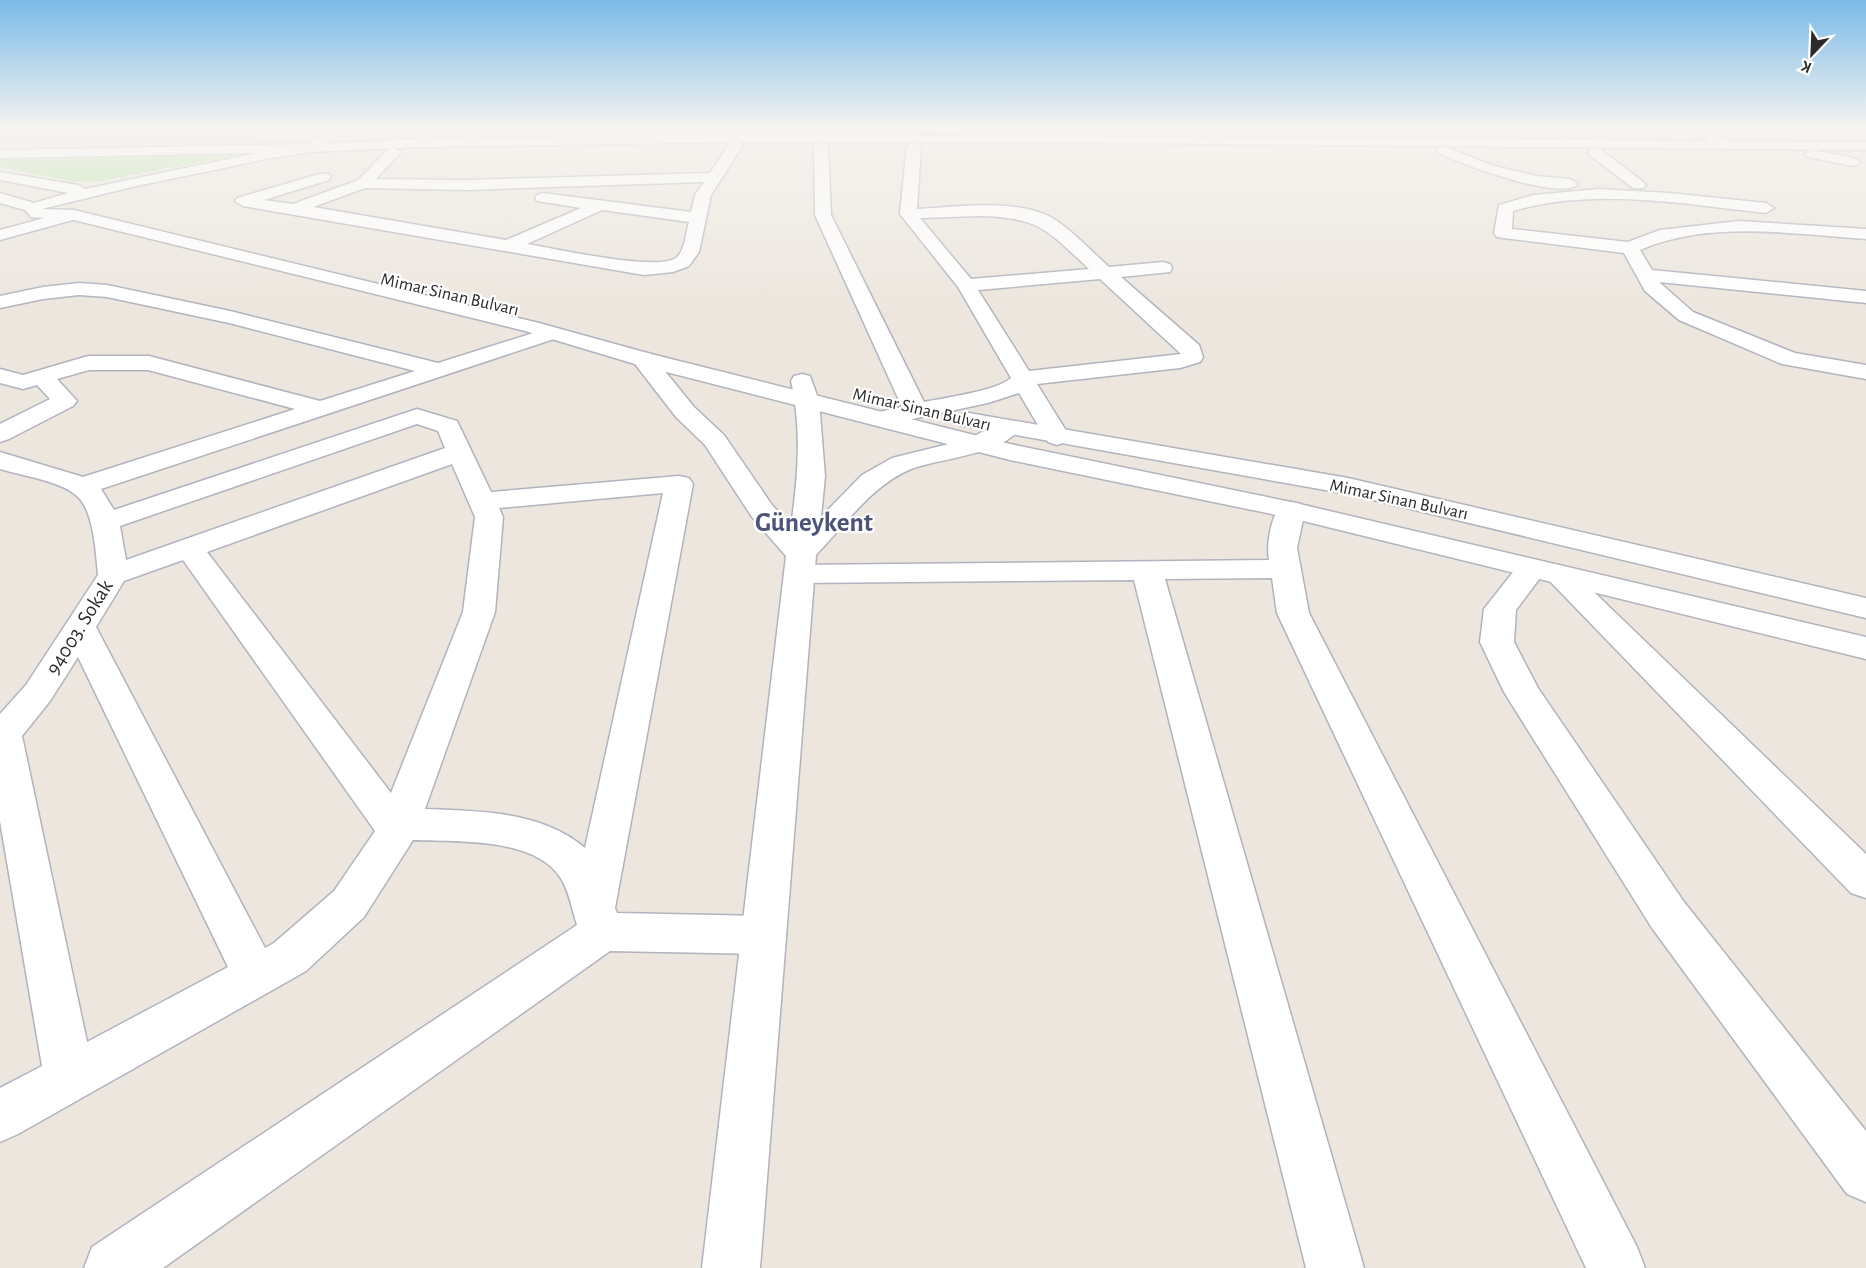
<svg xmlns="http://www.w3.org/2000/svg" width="1866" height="1268" font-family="'Alegreya Sans',sans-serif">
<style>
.green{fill:#b0e09d}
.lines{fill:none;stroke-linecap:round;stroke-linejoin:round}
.service-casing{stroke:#b1b3be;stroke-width:3}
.minor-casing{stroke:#b1b3be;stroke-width:3}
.tertiary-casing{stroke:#b1b3be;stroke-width:3}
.secondary-casing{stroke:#b1b3be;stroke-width:3}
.service{fill:#fff;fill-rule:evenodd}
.minor{fill:#fff;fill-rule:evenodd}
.tertiary{fill:#fff;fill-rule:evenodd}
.secondary{fill:#fff;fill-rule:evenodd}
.labels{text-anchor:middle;stroke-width:4.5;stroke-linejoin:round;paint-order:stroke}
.far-street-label{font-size:18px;fill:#2b2b2b;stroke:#fff}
.street-label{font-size:21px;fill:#2b2b2b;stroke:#fff}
.district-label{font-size:27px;font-weight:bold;fill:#4d5379;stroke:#fff}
</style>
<rect width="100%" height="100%" fill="#ece6de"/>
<path class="green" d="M 240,152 L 242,154 L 100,181 L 76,182 L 0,167 L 0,157 Z"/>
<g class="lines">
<g class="service-casing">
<path id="service" d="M 824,128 L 961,129 L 994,138 L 990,140 L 961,133 L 825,132 L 789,140 L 785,138 Z"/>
</g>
<g class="minor-casing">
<path id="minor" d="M 333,128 L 348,128 L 311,152 L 0,158 L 0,150 L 308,144 Z
M 420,128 L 432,128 L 428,146 L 418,146 L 416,143 Z
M 477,128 L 492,128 L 470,145 L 460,145 L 458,142 Z
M 581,128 L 596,128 L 578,143 L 568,143 L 566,140 Z
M 1687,128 L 1703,128 L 1732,144 L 1730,147 L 1720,147 Z
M 736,141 L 743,145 L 711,195 L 699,252 L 689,266 L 673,272 L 644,275 L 243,206 L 235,201 L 237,198 L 319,174 L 329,174 L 331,177 L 329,180 L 264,200 L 293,204 L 358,180 L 389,149 L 394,148 L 401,152 L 376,179 L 467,180 L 710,173 L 731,142 ZM 704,182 L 695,195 L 691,212 L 543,193 L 537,195 L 535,198 L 537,201 L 581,208 L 506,240 L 313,207 L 365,188 L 467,190 ZM 602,210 L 689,222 C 686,232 685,250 677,257 C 661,273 553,248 527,244 Z
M 821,142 L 828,146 L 831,215 L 924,402 C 943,398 997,391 1011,378 L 958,287 L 900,214 L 907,146 L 914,142 L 921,146 L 917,209 C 956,207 1023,197 1057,221 C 1076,234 1092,252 1109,267 L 1163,262 L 1170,264 L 1172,268 L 1170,272 L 1121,277 L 1199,345 L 1203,357 L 1200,362 L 1180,368 L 1037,384 L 1070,437 L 1066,442 L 1057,445 L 1048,442 L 1019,393 L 988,403 L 879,426 L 870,424 L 867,419 L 870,414 L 902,407 L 815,215 L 814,146 ZM 981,216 C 1041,218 1047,230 1089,269 L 971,279 L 920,218 ZM 1100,279 L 1181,354 L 1029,371 L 978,290 Z
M 1443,146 L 1494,166 L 1537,176 L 1570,179 L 1578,184 C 1562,202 1459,163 1438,153 L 1436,150 Z
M 1595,148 L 1600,149 L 1643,182 L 1646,185 L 1643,188 L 1633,188 L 1590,155 L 1588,152 L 1590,149 Z
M 1812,150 L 1854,158 L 1861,162 L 1854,166 L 1807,157 L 1805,154 Z
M 1599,189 L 1669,193 L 1766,203 L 1774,208 L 1766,213 C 1682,204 1595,187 1513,211 L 1512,229 L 1628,242 L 1660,230 L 1739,221 L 1866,229 L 1866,239 C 1793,234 1709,220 1640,250 L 1652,270 L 1866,291 L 1866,303 L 1659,282 L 1693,312 L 1795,353 L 1866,365 L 1866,379 L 1782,364 L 1679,320 L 1645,291 L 1624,253 L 1503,238 L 1497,237 L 1494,233 L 1499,205 L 1534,195 Z
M 79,283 L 107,285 L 230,311 L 438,363 L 543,330 L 550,328 L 557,330 L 561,334 L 557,338 L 101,489 L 114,510 L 417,409 L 457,421 L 491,492 L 679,476 L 689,478 L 693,484 L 615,908 L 617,913 L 764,916 L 780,921 L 786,935 L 780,949 L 764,954 L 610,951 L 163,1268 L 84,1268 L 92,1247 L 577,925 C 572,910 569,890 560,877 C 533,837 456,842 413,840 L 364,917 L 306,971 L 18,1134 L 0,1142 L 0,1088 L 42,1066 L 0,821 L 0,714 L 26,685 L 98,575 C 96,554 94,514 79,498 C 64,481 22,476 0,469 L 0,452 L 83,477 L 295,409 L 148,370 L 89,370 L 57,379 L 77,401 L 73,406 L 9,439 L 0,442 L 0,424 L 50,399 L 37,385 L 23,389 L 0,383 L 0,369 L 23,375 L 88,356 L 149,356 L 320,401 L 415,371 L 229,323 L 107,297 L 79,295 L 43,299 L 0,308 L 0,296 L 43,287 ZM 417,424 L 438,431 L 445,448 L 126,560 L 120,526 ZM 452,464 L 475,517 L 463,612 L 391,793 L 207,552 ZM 663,493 L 585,848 C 542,811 479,811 425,809 L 495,612 L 503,517 L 499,508 ZM 183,560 L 375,831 L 334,891 L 274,943 L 265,948 L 96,627 L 124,581 ZM 78,657 L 228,967 L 87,1042 L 22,736 L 50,701 Z
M 1291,502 L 1301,504 L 1305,510 L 1297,548 L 1309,613 L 1637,1247 L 1645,1268 L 1586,1268 L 1277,613 L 1272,578 L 1165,579 L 1364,1268 L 1306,1268 L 1134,580 L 799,583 L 788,580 L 784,574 L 788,568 L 799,565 L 1269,560 C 1266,543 1271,518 1281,504 Z
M 1532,559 L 1543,562 L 1547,568 L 1558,565 L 1569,568 L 1866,854 L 1866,898 L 1851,893 L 1543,574 L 1516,610 L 1514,642 L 1538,688 L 1684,902 L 1866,1131 L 1866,1202 L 1847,1194 L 1652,928 L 1504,692 L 1480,642 L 1484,609 L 1521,562 Z"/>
</g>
<g class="tertiary-casing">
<path id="tertiary" d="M 1206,128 L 1219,128 L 1227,139 L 1225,142 L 1215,142 Z
M 74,210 L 80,212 L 82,215 L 80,218 L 0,240 L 0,230 Z
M 643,352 L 651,354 L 694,407 L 724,435 L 772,505 L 791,526 C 798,478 802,429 791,381 L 794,376 L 802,374 L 810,376 L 819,401 L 825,476 L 821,517 L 862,475 L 892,458 L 969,439 L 999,423 L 1008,421 L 1017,423 L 1020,428 C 1002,455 940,458 911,469 C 872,485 844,526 816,555 L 760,1268 L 702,1268 L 786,556 L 752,517 L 705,445 L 676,417 L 635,364 L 632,359 L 635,354 Z"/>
</g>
<g class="secondary-casing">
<path id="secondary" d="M 737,134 L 1866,142 L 1866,150 L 990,142 L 737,142 L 423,147 L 311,152 L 271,158 L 132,187 L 42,209 L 74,210 L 539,323 L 651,354 L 1010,444 L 1291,502 L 1866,637 L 1866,659 L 1291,518 L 1010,460 L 635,364 L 525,331 L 74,220 L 31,217 L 25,210 L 0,203 L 0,193 L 34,203 L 68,193 L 0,180 L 0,172 L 78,185 L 85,189 L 271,150 L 311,144 L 423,139 Z
M 969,413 L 1348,478 L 1866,598 L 1866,618 L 1348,494 L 960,425 L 957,420 L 960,415 Z"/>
</g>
<use href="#service" class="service"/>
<use href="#minor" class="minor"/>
<use href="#tertiary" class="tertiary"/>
<use href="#secondary" class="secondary"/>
</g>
<linearGradient id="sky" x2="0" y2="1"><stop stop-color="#7abae8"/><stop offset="0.42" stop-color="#f6f4f0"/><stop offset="1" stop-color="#f6f4f0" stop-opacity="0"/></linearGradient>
<rect width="1866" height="306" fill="url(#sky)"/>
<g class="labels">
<g class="far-street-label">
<text transform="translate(450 294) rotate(13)" y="6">Mimar Sinan Bulvarı</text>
<text transform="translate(922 409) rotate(13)" y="6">Mimar Sinan Bulvarı</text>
<text transform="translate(1399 499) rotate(12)" y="6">Mimar Sinan Bulvarı</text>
</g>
<g class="street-label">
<text transform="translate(79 627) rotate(-58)" y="7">94003. Sokak</text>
</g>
<g class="district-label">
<text x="814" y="531">Güneykent</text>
</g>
</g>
<g transform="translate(1812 54) rotate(203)" stroke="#ffffff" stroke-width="4.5" paint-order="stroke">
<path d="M0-4.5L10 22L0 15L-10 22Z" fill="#2b2b2b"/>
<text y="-9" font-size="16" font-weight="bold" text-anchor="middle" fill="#2b2b2b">K</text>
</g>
</svg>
